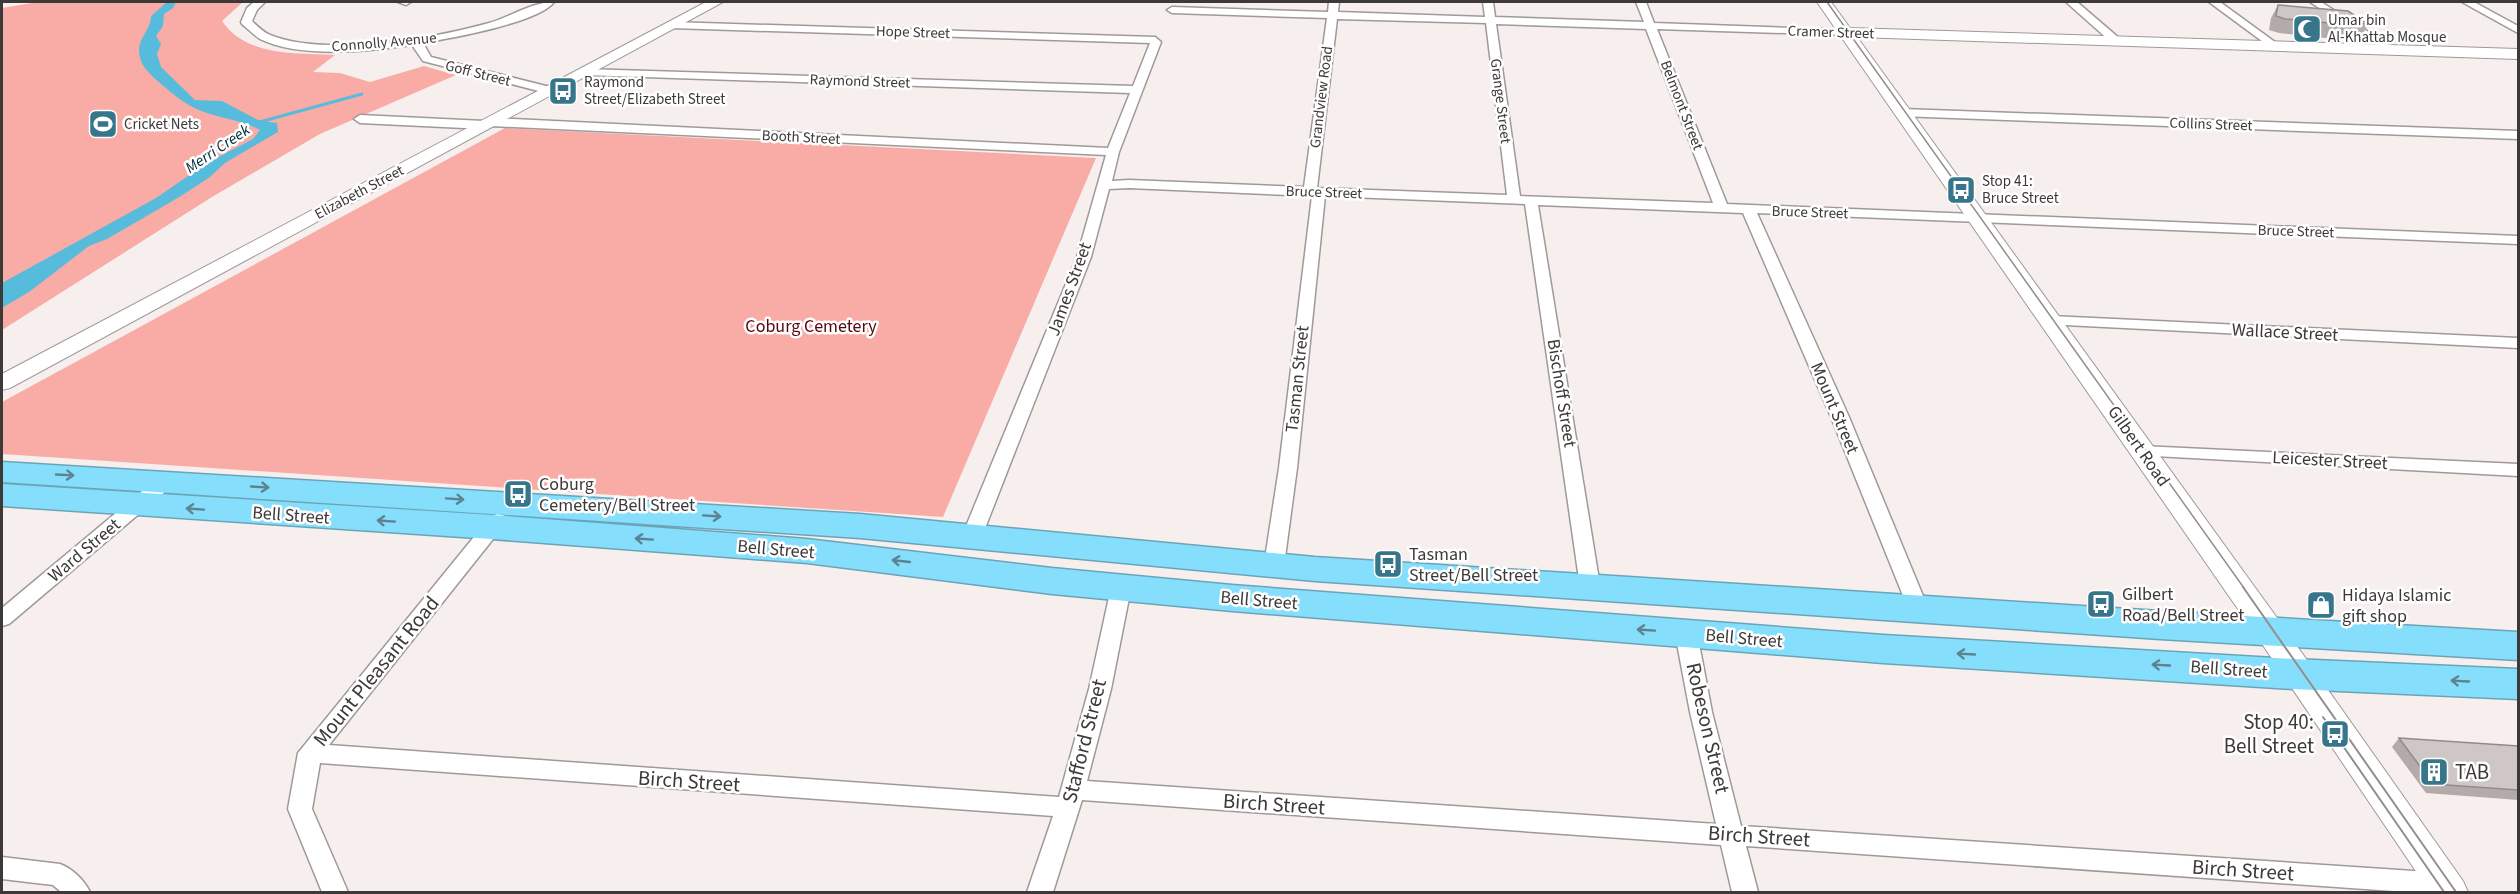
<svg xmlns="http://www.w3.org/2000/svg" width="2520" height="894" font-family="'Source Sans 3',sans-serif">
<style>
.green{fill:#f9aca6}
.water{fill:#57bcdc}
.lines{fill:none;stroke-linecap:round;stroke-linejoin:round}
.stream{stroke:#57bcdc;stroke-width:3}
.street-casing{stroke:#a09999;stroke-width:3}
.secondary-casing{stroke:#a09999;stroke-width:2}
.highway-casing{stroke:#6ba4b7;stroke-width:3}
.street{fill:#fff;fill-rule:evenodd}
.secondary{fill:#fff;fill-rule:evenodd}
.highway{fill:#85defc;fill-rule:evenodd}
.tram-far1{stroke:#948f8e;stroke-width:1.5}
.tram{stroke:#948f8e;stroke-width:2}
.wall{fill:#b2abaa}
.building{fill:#cfc7c6;stroke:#918b8b;stroke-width:1.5}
.oneway{stroke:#5d8390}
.labels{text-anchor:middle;stroke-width:5;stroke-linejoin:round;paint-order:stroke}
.far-poi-label{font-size:15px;fill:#3c3938;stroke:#fff;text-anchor:start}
.far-street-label{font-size:15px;fill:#3c3938;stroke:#fff}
.far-water-label{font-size:16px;font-style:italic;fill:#002f3c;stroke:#fff}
.street-label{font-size:18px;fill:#3c3938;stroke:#fff}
.park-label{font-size:18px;fill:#54070d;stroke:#fff}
.poi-label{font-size:18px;fill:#3c3938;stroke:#fff;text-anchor:start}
.near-street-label{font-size:21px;fill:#3c3938;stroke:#fff}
.near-poi-label{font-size:21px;fill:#3c3938;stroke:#fff;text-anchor:end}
</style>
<rect width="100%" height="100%" fill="#f7efee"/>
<path class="green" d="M 38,2 L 243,2 L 222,21 C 247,57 295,53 335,55 L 313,72 L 340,73 L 370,82 L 424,66 L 456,75 L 320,134 L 212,197 L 2,330 L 2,8 Z
M 505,128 L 1096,158 L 943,517 L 2,454 L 2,402 Z"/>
<path class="water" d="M 167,2 L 176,2 L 173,8 L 164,14 L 163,26 L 156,36 L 161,44 L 157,54 L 161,67 L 195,100 L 222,101 L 260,121 L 277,123 L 278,132 L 225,163 L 210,177 L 181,196 L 107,239 L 89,246 L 29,292 L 2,308 L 2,283 L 156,198 L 207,163 L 253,139 L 260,130 C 240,119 220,119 199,110 C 184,104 173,94 161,84 C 151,75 139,66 139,50 C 139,37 151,29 151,16 Z"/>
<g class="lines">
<path class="stream" d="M 256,123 L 362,94"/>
<g class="street-casing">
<path id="street" d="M 254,2 L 265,2 L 257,10 L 252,21 C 257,26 263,32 270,35 C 325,57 432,39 489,23 C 510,17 532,2 554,2 C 538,23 451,38 423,43 L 431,57 L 554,88 L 556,90 L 550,94 L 423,61 L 412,45 C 370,51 300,59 260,39 C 254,35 248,29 242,24 L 241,22 L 247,8 Z
M 398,2 L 411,2 L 406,5 Z
M 1329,2 L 1339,2 L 1338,12 L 1485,17 L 1483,2 L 1493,2 L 1495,17 L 1644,22 L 1636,2 L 1646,2 L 1654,23 L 1850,30 L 1850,34 L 1846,35 L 1657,29 L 1727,204 L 2518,236 L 2518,244 L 1757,213 L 1849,417 L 1928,608 L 1925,613 L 1918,615 L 1911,613 L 1908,608 L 1831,417 L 1743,213 L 1538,205 L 1600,586 L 1597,591 L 1590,593 L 1583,591 L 1580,586 L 1525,204 L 1325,196 L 1297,468 L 1284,565 L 1281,570 L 1274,572 L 1267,570 L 1264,565 L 1279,468 L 1312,196 L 1129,188 L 1109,189 L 1091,257 L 982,536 L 979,541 L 972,542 L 965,541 L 962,536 L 1077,257 L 1106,155 L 491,126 L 485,129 L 360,123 L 354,119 L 360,115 L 484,121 L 490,118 L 1108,148 L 1130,93 L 584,75 L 578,72 L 584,69 L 1133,86 L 1150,43 L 671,28 L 666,25 L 671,22 L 1155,37 L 1161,42 L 1119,152 L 1112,181 L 1129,180 L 1304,187 L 1327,18 L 1172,13 L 1167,10 L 1172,7 L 1328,12 ZM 1337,19 L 1486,23 L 1507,195 L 1317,188 ZM 1496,24 L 1646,29 L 1713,203 L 1520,196 Z
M 2066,2 L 2077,2 L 2119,38 L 2119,42 L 2111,42 Z
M 2209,2 L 2220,2 L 2279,45 L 2278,47 L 2270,47 Z
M 2310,2 L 2321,2 L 2395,49 L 2393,51 L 2385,51 Z
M 2462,2 L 2474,2 L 2518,26 L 2518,33 Z
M 1903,109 L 2518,131 L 2518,139 L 1899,116 L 1897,113 Z
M 2051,316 L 2518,338 L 2518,348 L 2045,324 L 2043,321 L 2045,318 Z
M 2142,446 L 2518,464 L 2518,476 L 2136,455 L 2133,451 L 2136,447 Z
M 166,475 L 173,477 L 175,481 L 173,485 L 9,624 L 2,626 L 2,608 L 159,477 Z
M 498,514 L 505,516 L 508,520 L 505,524 L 329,745 L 1059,797 L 1089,689 L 1111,588 L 1114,583 L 1121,581 L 1128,583 L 1131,588 L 1111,689 L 1087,781 L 1716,824 L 1690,712 L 1675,633 L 1678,628 L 1686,625 L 1694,628 L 1697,633 L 1712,712 L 1741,826 L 2444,873 L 2453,876 L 2457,884 L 2451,892 L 2408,892 L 1746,846 L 1758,892 L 1732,892 L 1721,845 L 1082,800 L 1053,892 L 1027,892 L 1053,816 L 320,763 L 312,809 L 348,892 L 322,892 L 288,809 L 298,753 L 491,516 Z
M 2,857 L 60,864 C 73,869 84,880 90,892 L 61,892 L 53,885 L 2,879 Z"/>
</g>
<g class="secondary-casing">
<path id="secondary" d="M 706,2 L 723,2 L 10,388 L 2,390 L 2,374 Z
M 1817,2 L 1831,2 L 1850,28 L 2518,49 L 2518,59 L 1857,37 L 2280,622 L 2463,881 L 2468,892 L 2430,892 L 2258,638 Z"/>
</g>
<g class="highway-casing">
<path id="highway" d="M 2,462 L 860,514 L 1315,557 L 2160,611 L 2518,632 L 2518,660 L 2160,639 L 1315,581 L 860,538 L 2,482 Z
M 2,484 L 492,515 L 807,539 L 1052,568 L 1232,585 L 1883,635 L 2293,659 L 2518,669 L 2518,699 L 2293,689 L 1883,663 L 1232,611 L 1052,594 L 807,563 L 492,539 L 2,506 Z"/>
</g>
<use href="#street" class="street"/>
<use href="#secondary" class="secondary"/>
<use href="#highway" class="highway"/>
<path class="tram-far1" d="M 1827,2 L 2244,588"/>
<path class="tram" d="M 2243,587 L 2456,892
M 2323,717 L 2444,892"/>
</g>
<path class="wall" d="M 2278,5 L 2368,24 L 2361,38 L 2345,38 L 2344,40 L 2279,33 L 2269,30 L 2271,18 Z
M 2399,738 L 2518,746 L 2518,800 L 2426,793 L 2392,747 Z"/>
<path class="building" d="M 2278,5 L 2348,11 L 2368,24 L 2350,23 L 2351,25 L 2285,19 L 2276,16 Z
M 2399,738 L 2518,746 L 2518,790 L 2433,784 Z"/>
<defs><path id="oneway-shaft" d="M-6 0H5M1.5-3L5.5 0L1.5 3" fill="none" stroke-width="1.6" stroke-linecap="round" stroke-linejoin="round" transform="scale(1.5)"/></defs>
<g class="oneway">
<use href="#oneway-shaft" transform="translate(65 475) rotate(3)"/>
<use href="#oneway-shaft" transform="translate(260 487) rotate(3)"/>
<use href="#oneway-shaft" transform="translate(455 499) rotate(4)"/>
<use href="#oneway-shaft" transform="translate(195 509) rotate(-176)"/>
<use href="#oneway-shaft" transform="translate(712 516) rotate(4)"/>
<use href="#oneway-shaft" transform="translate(386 521) rotate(-176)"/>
<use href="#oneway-shaft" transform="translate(644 539) rotate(-176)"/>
<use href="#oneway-shaft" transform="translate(901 561) rotate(-174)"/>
<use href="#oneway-shaft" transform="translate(1646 630) rotate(-176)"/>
<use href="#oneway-shaft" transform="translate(1966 654) rotate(-177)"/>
<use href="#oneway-shaft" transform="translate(2161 665) rotate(-177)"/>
<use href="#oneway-shaft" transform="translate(2460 681) rotate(-177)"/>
</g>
<defs>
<g id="mosque-square" transform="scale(1.5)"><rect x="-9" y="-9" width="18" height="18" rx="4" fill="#36758a" stroke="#fff"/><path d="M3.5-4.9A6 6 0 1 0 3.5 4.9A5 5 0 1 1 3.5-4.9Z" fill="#fff"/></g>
<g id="bus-square" transform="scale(1.5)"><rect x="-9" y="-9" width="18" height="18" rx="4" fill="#36758a" stroke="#fff"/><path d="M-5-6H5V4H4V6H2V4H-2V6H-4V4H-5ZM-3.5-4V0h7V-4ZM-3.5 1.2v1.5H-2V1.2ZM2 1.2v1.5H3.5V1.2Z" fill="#fff"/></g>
<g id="stadium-square" transform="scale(1.5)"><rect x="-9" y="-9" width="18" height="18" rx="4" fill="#36758a" stroke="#fff"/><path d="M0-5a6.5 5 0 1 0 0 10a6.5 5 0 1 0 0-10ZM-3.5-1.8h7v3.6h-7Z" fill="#fff"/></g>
<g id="shop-square" transform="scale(1.5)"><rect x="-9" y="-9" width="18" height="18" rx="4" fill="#36758a" stroke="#fff"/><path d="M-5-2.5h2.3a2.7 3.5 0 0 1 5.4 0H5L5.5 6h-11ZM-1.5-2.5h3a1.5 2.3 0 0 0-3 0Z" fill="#fff"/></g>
<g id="building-square" transform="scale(1.5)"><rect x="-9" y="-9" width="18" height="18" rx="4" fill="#36758a" stroke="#fff"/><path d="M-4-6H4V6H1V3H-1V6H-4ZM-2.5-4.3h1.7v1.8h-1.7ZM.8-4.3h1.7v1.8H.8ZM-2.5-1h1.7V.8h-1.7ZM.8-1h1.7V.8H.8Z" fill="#fff"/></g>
</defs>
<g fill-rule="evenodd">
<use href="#mosque-square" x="2307" y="29"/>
<use href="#bus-square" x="563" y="91"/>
<use href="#stadium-square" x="103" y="124"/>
<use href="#bus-square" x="1961" y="190"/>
<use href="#bus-square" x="518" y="494"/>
<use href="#bus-square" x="1388" y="564"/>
<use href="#bus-square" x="2101" y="604"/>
<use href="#shop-square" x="2321" y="605"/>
<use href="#bus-square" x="2335" y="734"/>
<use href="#building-square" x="2434" y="772"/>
</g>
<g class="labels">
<g class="far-poi-label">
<text x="2328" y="25">Umar bin<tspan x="2328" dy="17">Al-Khattab Mosque</tspan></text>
<text x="584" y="87">Raymond<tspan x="584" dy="17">Street/Elizabeth Street</tspan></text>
<text x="124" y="129">Cricket Nets</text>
<text x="1982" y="186">Stop 41:<tspan x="1982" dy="17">Bruce Street</tspan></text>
</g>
<g class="far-street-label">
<text transform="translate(913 32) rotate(2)" y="5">Hope Street</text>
<text transform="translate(1831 32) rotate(2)" y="5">Cramer Street</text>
<text transform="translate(384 42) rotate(-5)" y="5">Connolly Avenue</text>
<text transform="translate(478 73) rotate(14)" y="5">Goff Street</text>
<text transform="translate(860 81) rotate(2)" y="5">Raymond Street</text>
<text transform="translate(1321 97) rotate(-83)" y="5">Grandview Road</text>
<text transform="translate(1501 101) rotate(83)" y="5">Grange Street</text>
<text transform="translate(1682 105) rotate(69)" y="5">Belmont Street</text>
<text transform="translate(2211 124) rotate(2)" y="5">Collins Street</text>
<text transform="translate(801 137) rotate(3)" y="5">Booth Street</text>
<text transform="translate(359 192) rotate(-28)" y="5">Elizabeth Street</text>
<text transform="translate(1324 192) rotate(2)" y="5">Bruce Street</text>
<text transform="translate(1810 212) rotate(2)" y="5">Bruce Street</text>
<text transform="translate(2296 231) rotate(2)" y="5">Bruce Street</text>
</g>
<g class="far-water-label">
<text transform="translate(217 148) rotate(-34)" y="6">Merri Creek</text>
</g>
<g class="street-label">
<text transform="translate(1069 289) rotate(-70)" y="6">James Street</text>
<text transform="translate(2285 332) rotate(3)" y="6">Wallace Street</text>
<text transform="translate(1297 379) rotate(-84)" y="6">Tasman Street</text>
<text transform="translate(1562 393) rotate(81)" y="6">Bischoff Street</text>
<text transform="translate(1835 408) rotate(67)" y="6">Mount Street</text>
<text transform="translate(2139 446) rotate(55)" y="6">Gilbert Road</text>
<text transform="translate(2330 460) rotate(3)" y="6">Leicester Street</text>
<text transform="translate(291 515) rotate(4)" y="6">Bell Street</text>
<text transform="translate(776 549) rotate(5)" y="6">Bell Street</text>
<text transform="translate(84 550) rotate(-40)" y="6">Ward Street</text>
<text transform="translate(1259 600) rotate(5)" y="6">Bell Street</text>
<text transform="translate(1744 638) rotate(5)" y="6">Bell Street</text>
<text transform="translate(2229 669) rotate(4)" y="6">Bell Street</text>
</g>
<g class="park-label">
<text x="811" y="332">Coburg Cemetery</text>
</g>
<g class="poi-label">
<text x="539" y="490">Coburg<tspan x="539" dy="21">Cemetery/Bell Street</tspan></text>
<text x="1409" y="560">Tasman<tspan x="1409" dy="21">Street/Bell Street</tspan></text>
<text x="2122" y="600">Gilbert<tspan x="2122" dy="21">Road/Bell Street</tspan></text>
<text x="2342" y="601">Hidaya Islamic<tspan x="2342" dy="21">gift shop</tspan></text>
</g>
<g class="near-street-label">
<text transform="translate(376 671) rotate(-51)" y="7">Mount Pleasant Road</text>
<text transform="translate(1708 728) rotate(77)" y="7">Robeson Street</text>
<text transform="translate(1084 741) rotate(-76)" y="7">Stafford Street</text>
<text transform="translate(689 781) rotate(4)" y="7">Birch Street</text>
<text transform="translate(1274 804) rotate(4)" y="7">Birch Street</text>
<text transform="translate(1759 836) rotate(4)" y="7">Birch Street</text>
<text transform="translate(2243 870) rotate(4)" y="7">Birch Street</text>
</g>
<g class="near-poi-label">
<text x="2314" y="729">Stop 40:<tspan x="2314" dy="24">Bell Street</tspan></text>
<text x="2455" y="779" text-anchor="start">TAB</text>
</g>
</g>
<rect width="2520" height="894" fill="none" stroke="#3c3938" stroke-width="6"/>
</svg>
